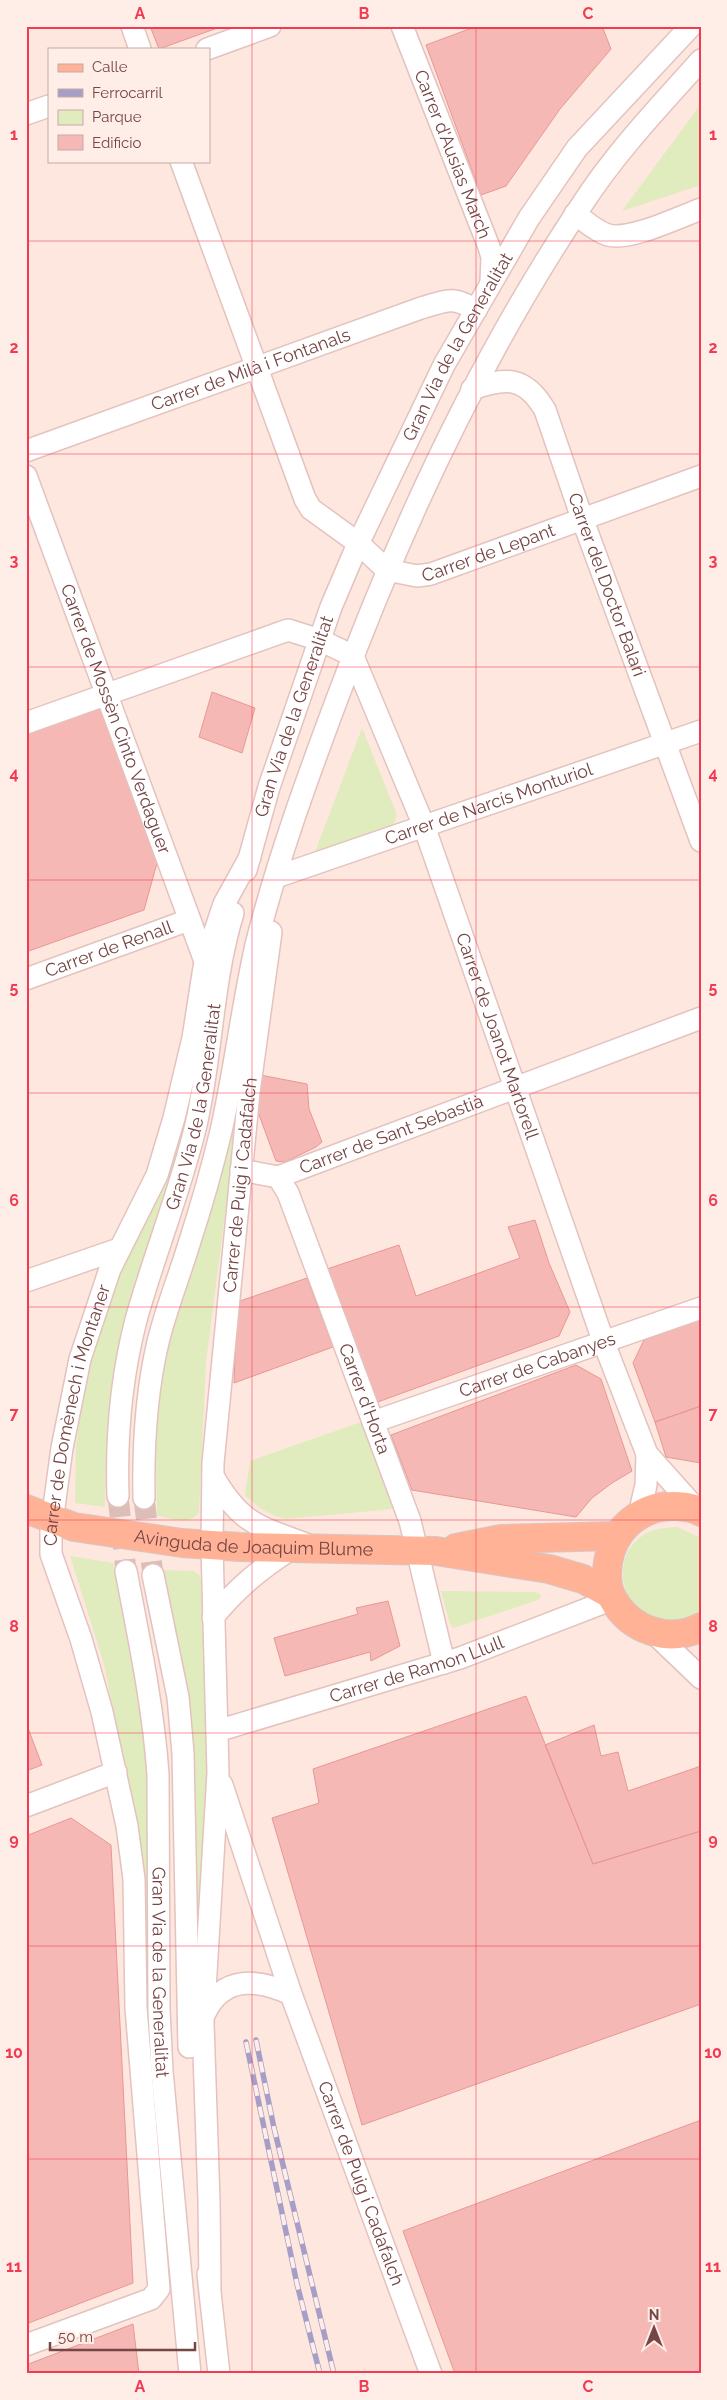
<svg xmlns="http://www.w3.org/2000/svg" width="727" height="2400" font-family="Raleway,sans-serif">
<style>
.green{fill:#e0ecbd}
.building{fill:#f5b8b5;stroke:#e99794}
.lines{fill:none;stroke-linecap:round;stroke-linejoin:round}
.minor-tunnel{stroke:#dcbeb8;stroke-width:21;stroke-dasharray:21 11;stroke-linecap:butt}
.minor-casing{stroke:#e4c2be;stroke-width:24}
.major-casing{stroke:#d6c7c7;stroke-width:30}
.minor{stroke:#fff;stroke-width:21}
.major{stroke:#ffb295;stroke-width:28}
.rail-casing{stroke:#a69ec7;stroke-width:5.5}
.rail{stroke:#ffede7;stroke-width:4;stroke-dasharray:11;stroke-linecap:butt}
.grid{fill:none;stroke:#f23a52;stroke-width:1;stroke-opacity:0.55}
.labels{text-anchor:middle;stroke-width:4;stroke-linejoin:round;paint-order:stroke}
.street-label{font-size:18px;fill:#764545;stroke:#ffede7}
.neatline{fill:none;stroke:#f23a52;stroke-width:2}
.grid-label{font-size:16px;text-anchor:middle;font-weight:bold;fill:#f23a52}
</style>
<rect width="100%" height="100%" fill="#fee7df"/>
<path class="green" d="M 701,104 L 701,185 L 622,211 Z
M 362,728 L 397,815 L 392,829 L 314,855 Z
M 197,1064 C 189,1099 185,1137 174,1171 C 157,1227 134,1281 121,1337 C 108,1392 106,1450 105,1507 L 75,1503 L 76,1446 L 84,1386 L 97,1333 Z
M 241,1090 L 206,1362 L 199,1512 C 190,1527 172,1518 157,1516 L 156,1458 L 159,1396 L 169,1345 L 220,1176 Z
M 364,1421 L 393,1509 L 286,1519 C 268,1515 258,1508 245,1495 L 250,1461 Z
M 677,1527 L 701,1538 L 701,1614 C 688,1620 682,1621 668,1621 C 662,1620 654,1621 649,1618 C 617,1601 612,1551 647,1533 C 657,1528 666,1528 677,1527 Z
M 70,1556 L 113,1563 C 129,1634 144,1707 148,1780 C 151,1832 148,1884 148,1936 L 138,1838 L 104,1664 Z
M 163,1570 L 194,1571 L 200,1576 L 202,1585 L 209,1720 L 207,1798 L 195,1983 L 193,1757 L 191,1715 L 184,1670 Z
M 441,1591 L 532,1592 L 539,1593 L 541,1597 L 538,1600 L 453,1628 L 449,1621 Z"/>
<path class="building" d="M 150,26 L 223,26 L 159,49 Z
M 477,26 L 602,26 L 611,49 L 560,109 L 506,186 L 481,195 L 426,45 Z
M 212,692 L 255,708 L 242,753 L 199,737 Z
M 100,708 L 157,863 L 144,910 L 26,952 L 26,734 Z
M 260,1075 L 307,1084 L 309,1109 L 322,1142 L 316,1147 L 285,1162 L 276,1161 L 258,1112 Z
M 535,1220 L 549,1263 L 570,1312 L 559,1336 L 375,1403 L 327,1269 L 399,1245 L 416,1296 L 520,1258 L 508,1227 Z
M 307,1278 L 333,1347 L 234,1383 L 237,1302 Z
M 701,1319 L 701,1406 L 655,1422 L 633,1363 L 644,1340 Z
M 576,1365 L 601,1379 L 632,1471 L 612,1483 L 592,1498 L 576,1517 L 412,1490 L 391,1435 Z
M 701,1406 L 701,1463 L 666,1457 L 655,1422 Z
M 388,1601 L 400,1646 L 371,1661 L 370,1652 L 285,1676 L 274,1638 L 358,1614 L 356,1608 Z
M 526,1696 L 593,1864 L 701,1831 L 701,2004 L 362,2125 L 272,1818 L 319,1803 L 313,1769 Z
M 26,1723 L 42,1765 L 26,1771 Z
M 594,1725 L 601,1756 L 618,1752 L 628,1791 L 701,1766 L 701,1831 L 593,1864 L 545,1745 Z
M 71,1818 L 111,1845 L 133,2283 L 26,2324 L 26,1836 Z
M 701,2120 L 701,2374 L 455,2374 L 403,2231 Z
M 133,2324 L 139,2374 L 29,2374 L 26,2365 Z"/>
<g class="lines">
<path class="minor-tunnel" d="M 118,1496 L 126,1571
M 144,1498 L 153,1575"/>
<g class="minor-casing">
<g id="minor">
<path d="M 132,26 L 140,49"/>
<path id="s1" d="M 402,26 L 489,247 L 492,257 L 491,282"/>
<path d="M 207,49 L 270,26"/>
<path d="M 26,114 L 49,106"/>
<path id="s2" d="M 181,161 L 305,499 L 311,509 L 358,543 L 387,570 L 417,576 L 431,574 L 701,476"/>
<path d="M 575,214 C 585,221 597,232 608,235 C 630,241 679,217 701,209"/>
<path id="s3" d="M 472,389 C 506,377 525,376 545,410 L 582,518 L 701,841"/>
<path id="s4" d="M 26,451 L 421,308 C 447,301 451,295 476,310"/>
<path id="s5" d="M 26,476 L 205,961"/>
<path id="s6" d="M 26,723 L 288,630 L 320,640 L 353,656 L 424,826 L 604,1343 L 647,1454 L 697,1510"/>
<path id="s7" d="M 246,870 L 269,787 L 331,607 L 357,546 L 444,365 L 529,218 L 577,148 L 691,26"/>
<path id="s8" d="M 276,877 L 701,731"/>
<path id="s9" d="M 26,979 L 189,920"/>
<path id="s10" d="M 241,1170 L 278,1177 L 288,1193 L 410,1521 L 444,1663"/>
<path id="s11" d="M 278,1177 L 701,1018"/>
<path d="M 26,1281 L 119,1249"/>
<path id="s12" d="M 373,1422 L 701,1308"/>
<path d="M 213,1476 C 240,1523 257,1526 306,1544"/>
<path id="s13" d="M 118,1496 C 116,1437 121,1378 136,1320 C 154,1255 180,1192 196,1125 C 212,1056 212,981 233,913"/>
<path d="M 144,1498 C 143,1446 146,1393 158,1342 C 166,1309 179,1277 189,1244 C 201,1207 212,1169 221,1131 C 235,1069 242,1007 256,945 C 277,861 307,779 337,699 C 401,526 479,359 581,206 C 615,153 659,107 701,60"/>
<path d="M 639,1515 L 646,1485 L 647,1454"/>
<path id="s14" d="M 126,1571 C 139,1639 153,1705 158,1774 L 159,2010 L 162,2071 L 190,2374"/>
<path d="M 153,1575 L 178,1697 L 183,1753 L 189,2047"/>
<path d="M 213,1617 C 238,1587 259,1570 291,1549"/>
<path d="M 654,1633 L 701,1678"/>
<path id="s15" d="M 217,1731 L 460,1658 L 613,1599"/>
<path id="s16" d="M 222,1785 L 291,1994 L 431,2374"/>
<path d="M 26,1806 L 116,1772"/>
<path d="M 205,2013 C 223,1975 258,1979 291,1994"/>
<path d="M 208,2274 L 219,2374"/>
<path id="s17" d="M 210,2287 L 209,2201 L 203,2023 L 218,1773 L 212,1546 L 213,1463 L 249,1092 L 271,932"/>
<path id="s18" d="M 26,2345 L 151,2299 L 159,2289 L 136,2008 L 134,1879 L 127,1826 L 102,1712 L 81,1639 L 51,1554 L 51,1529 L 62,1448 L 80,1359 L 110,1269 L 157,1175 L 174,1118 L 193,1038 L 205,961 L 224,904 L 250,857"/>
</g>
</g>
<g class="major-casing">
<g id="major">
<path id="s19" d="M 26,1509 L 74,1527 L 182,1543 L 240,1547 L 436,1551 L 549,1569 L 583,1579 L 610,1594"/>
<path d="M 701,1512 C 689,1505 669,1505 656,1508 C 626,1517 608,1541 607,1573 C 607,1581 608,1591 613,1599 C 630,1630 669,1644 701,1627"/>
<path d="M 456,1548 L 501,1539 L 616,1536"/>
</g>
</g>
<use href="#minor" class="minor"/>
<use href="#major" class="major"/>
<g class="rail-casing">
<path id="rail" d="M 256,2040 L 274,2128 L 334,2374
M 246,2042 L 297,2284 L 320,2374"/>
</g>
<use href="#rail" class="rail"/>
</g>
<path class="grid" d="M 252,26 L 252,2374M 476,26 L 476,2374M 26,241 L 701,241M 26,454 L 701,454M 26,667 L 701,667M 26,880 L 701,880M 26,1093 L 701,1093M 26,1307 L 701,1307M 26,1520 L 701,1520M 26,1733 L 701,1733M 26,1946 L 701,1946M 26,2159 L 701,2159"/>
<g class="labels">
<g class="street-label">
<text dy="6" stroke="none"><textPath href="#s1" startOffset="138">Carrer d'Ausias March</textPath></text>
<text dy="6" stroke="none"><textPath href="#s7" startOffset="566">Gran Via de la Generalitat</textPath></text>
<text dy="6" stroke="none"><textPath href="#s4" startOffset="239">Carrer de Milà i Fontanals</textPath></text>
<text dy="6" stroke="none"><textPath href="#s2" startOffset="575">Carrer de Lepant</textPath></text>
<text dy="6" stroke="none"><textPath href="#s3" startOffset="271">Carrer del Doctor Balari</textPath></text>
<text dy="6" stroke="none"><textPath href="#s7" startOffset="161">Gran Via de la Generalitat</textPath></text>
<text dy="6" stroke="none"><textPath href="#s5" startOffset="259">Carrer de Mossèn Cinto Verdaguer</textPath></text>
<text dy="6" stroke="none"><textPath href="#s8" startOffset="225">Carrer de Narcís Monturiol</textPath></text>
<text dy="6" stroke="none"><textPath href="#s9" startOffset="88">Carrer de Renall</textPath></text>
<text dy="6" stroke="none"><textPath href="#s6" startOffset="755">Carrer de Joanot Martorell</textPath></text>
<text dy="6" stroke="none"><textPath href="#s13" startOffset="399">Gran Via de la Generalitat</textPath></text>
<text dy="6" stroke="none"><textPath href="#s11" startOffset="121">Carrer de Sant Sebastià</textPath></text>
<text dy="6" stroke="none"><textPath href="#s17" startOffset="1104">Carrer de Puig i Cadafalch</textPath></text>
<text dy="6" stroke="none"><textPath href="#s12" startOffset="174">Carrer de Cabanyes</textPath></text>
<text dy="6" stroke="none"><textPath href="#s10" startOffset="276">Carrer d'Horta</textPath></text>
<text dy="6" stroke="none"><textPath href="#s18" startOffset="1035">Carrer de Domènech i Montaner</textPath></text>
<text dy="6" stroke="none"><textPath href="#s19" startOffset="232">Avinguda de Joaquim Blume</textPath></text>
<text dy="6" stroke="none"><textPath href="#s15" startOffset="209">Carrer de Ramon Llull</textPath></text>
<text dy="6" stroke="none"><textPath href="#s14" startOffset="404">Gran Via de la Generalitat</textPath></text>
<text dy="6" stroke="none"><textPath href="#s16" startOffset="422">Carrer de Puig i Cadafalch</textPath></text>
</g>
</g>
<rect width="727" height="2400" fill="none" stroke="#ffede7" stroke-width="55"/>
<rect x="48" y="48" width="162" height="115" fill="#ffede7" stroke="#c8aaa6"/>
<rect x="58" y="64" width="25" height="8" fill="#ffb295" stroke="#c8aaa6"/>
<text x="92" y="72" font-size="15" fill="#764545">Calle</text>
<rect x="58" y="89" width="25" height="8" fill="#a69ec7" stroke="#c8aaa6"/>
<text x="92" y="98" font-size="15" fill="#764545">Ferrocarril</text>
<rect x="58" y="110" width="25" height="15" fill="#e0ecbd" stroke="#c8aaa6"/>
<text x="92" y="122" font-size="15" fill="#764545">Parque</text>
<rect x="58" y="135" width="25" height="15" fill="#f5b8b5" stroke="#c8aaa6"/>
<text x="92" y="148" font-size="15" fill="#764545">Edificio</text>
<g transform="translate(654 2328)" stroke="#ffede7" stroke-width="4" paint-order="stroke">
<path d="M0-4L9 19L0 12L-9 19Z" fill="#764545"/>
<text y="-8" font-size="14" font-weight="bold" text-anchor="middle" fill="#764545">N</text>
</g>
<path d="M50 2342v8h145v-8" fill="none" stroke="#764545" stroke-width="2.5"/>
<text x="58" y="2342" font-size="15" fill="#764545" stroke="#ffede7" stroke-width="4" paint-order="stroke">50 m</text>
<rect x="28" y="28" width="672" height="2344" class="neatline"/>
<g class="grid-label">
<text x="140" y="19">A</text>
<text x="364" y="19">B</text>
<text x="588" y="19">C</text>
<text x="14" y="140">1</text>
<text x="713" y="140">1</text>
<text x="14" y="353">2</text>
<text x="713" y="353">2</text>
<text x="14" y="566">3</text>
<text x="713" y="566">3</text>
<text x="14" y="779">4</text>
<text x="713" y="779">4</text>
<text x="14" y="993">5</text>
<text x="713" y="993">5</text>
<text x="14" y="1206">6</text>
<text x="713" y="1206">6</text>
<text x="14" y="1419">7</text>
<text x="713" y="1419">7</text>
<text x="14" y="1632">8</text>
<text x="713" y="1632">8</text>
<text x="14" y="1845">9</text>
<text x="713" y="1845">9</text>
<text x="14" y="2058">10</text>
<text x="713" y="2058">10</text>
<text x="14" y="2272">11</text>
<text x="713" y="2272">11</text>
<text x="140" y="2392">A</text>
<text x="364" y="2392">B</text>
<text x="588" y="2392">C</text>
</g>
</svg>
